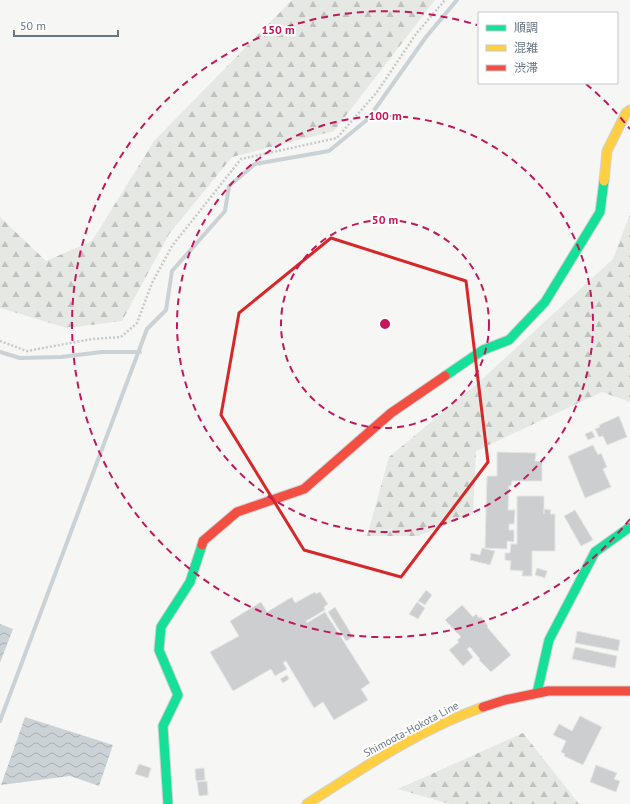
<svg xmlns="http://www.w3.org/2000/svg" width="630" height="804" font-family="'PT Sans','Noto Sans JP',sans-serif">
<style>
.forest{fill:url(#forest-firs)}
.water{fill:url(#water-waves)}
.lines{fill:none;stroke-linecap:round;stroke-linejoin:round}
.stream{stroke:#cbd2d6;stroke-width:4}
.building{fill:#cdcecf;stroke:#e5e5e4}
.fast-casing{stroke:#d2d2d3;stroke-width:11}
.slow-casing{stroke:#d2d2d3;stroke-width:11}
.jam-casing{stroke:#d2d2d3;stroke-width:11}
.path{stroke:#c8c9ca;stroke-width:2.5;stroke-dasharray:2 2;stroke-linecap:butt}
.fast{stroke:#16e098;stroke-width:9}
.slow{stroke:#ffcf43;stroke-width:9}
.jam{stroke:#f24e42;stroke-width:9}
.marked{fill:none;stroke:#d62828;stroke-width:3;stroke-linejoin:round}
.ring{fill:none;stroke:#c2185b;stroke-width:2;stroke-dasharray:7 5}
.labels{text-anchor:middle;stroke-width:4;stroke-linejoin:round;paint-order:stroke}
.street-label{font-size:11px;fill:#687683;stroke:#fff}
.centre{fill:#c2185b;stroke:#fff;stroke-width:2}
.ring-label{font-size:12px;text-anchor:middle;font-weight:bold;fill:#c2185b;stroke:#fff;stroke-width:4;stroke-linejoin:round;paint-order:stroke}
</style>
<defs>
<pattern id="forest-firs" width="22" height="20" patternUnits="userSpaceOnUse"><rect width="22" height="20" fill="#e6e8e3"/><path d="M5 1l3.5 6h-7zM16 11l3.5 6h-7z" fill="#bec1bd"/></pattern>
<pattern id="water-waves" width="16" height="10" patternUnits="userSpaceOnUse"><rect width="16" height="10" fill="#cbd2d6"/><path d="M0 5q4-4 8 0t8 0" fill="none" stroke="#a9afb3"/></pattern>
</defs>
<rect width="100%" height="100%" fill="#f6f6f5"/>
<path class="forest" d="M 292,0 L 435,0 L 334,131 L 232,157 L 169,234 L 122,321 L 67,328 L 0,308 L 0,217 L 46,261 L 92,241 L 154,141 Z
M 630,214 L 630,402 L 602,392 L 476,451 L 473,514 L 418,536 L 367,536 L 389,457 L 479,382 L 613,259 Z
M 523,733 L 579,804 L 449,804 L 398,789 Z"/>
<path class="water" d="M 0,624 L 13,629 L 0,663 Z
M 25,717 L 113,745 L 99,786 L 70,776 L 1,785 Z"/>
<g class="lines">
<path class="stream" d="M 0,352 L 20,358 L 61,357 L 102,352 L 140,352
M 0,721 L 147,329 L 166,310 L 172,271 L 225,211 L 229,186 L 255,164 L 329,151 L 368,119 L 426,37 L 457,0"/>
</g>
<path class="building" d="M 619,416 L 627,437 L 607,445 L 603,436 L 599,437 L 595,429 L 600,427 L 599,425 Z
M 592,431 L 595,437 L 588,440 L 585,434 Z
M 593,445 L 598,455 L 601,453 L 607,467 L 603,469 L 611,487 L 585,498 L 568,456 Z
M 497,452 L 536,453 L 535,461 L 542,462 L 542,481 L 512,481 L 511,486 L 509,486 L 508,510 L 515,510 L 514,524 L 509,524 L 509,530 L 514,530 L 514,542 L 507,541 L 507,549 L 485,548 L 487,476 L 497,476 Z
M 517,496 L 544,496 L 544,514 L 544,509 L 551,510 L 550,514 L 555,514 L 555,551 L 532,551 L 532,576 L 522,576 L 523,571 L 510,570 L 511,561 L 505,560 L 505,553 L 510,553 L 511,544 L 517,544 Z
M 575,510 L 593,540 L 581,546 L 564,516 Z
M 482,548 L 495,551 L 490,565 L 470,560 L 471,553 L 480,555 Z
M 537,568 L 547,571 L 545,578 L 535,575 Z
M 426,590 L 432,595 L 425,605 L 418,601 Z
M 315,592 L 316,594 L 320,592 L 328,604 L 324,607 L 325,610 L 306,621 L 307,623 L 325,612 L 370,683 L 361,689 L 368,700 L 334,720 L 323,702 L 314,708 L 286,661 L 283,663 L 287,669 L 275,676 L 271,669 L 233,691 L 210,652 L 239,636 L 230,621 L 261,602 L 267,612 L 292,597 L 295,603 Z
M 417,602 L 425,608 L 418,619 L 409,614 Z
M 462,605 L 473,617 L 476,614 L 479,618 L 481,617 L 488,626 L 487,627 L 511,655 L 491,672 L 479,660 L 480,659 L 470,647 L 467,649 L 473,657 L 463,666 L 449,650 L 459,642 L 457,640 L 461,637 L 445,620 Z
M 335,607 L 353,637 L 346,641 L 328,612 Z
M 577,631 L 620,640 L 618,651 L 575,643 Z
M 575,647 L 617,656 L 615,668 L 572,659 Z
M 287,675 L 289,679 L 283,683 L 280,679 Z
M 580,716 L 602,727 L 583,765 L 564,756 L 565,754 L 561,752 L 566,741 L 553,735 L 559,724 L 572,731 Z
M 139,764 L 151,768 L 148,778 L 135,774 Z
M 596,765 L 617,773 L 614,779 L 620,781 L 616,792 L 590,782 Z
M 204,768 L 205,780 L 196,781 L 195,769 Z
M 207,781 L 208,795 L 199,796 L 197,782 Z"/>
<g class="lines">
<g class="fast-casing">
<path id="fast" d="M 445,376 L 483,350 L 509,340 L 545,302 L 600,212 L 604,181
M 537,693 L 549,640 L 595,552 L 630,527
M 168,804 L 163,726 L 178,695 L 159,650 L 161,627 L 190,582 L 202,545"/>
</g>
<g class="slow-casing">
<path id="slow" d="M 604,181 L 607,151 L 626,113 L 630,110
M 307,804 C 363,768 420,729 483,707"/>
</g>
<g class="jam-casing">
<path id="jam" d="M 202,545 L 203,541 L 237,512 L 304,489 L 391,413 L 445,376
M 483,707 L 505,700 L 548,691 L 630,691"/>
</g>
<path class="path" d="M 0,341 L 27,351 L 92,339 L 121,337 L 137,323 L 152,283 L 172,246 L 241,159 L 337,138 L 377,92 L 416,34 L 445,0"/>
<use href="#fast" class="fast"/>
<use href="#slow" class="slow"/>
<use href="#jam" class="jam"/>
</g>
<path class="marked" d="M 331,238 L 466,281 L 488,462 L 401,577 L 304,550 L 221,415 L 239,313 Z"/>
<g class="ring">
<circle cx="385" cy="324" r="104"/>
<circle cx="385" cy="324" r="208"/>
<path d="M630 519A313 313 0 1 1 477 25M586 84A313 313 0 0 1 630 129"/>
</g>
<g class="labels">
<g class="street-label">
<text transform="translate(411 729) rotate(-28)" y="4">Shimoota-Hokota Line</text>
</g>
</g>
<circle cx="385" cy="324" r="6" class="centre"/>
<g class="ring-label">
<text x="278" y="34">150 m</text>
<text x="385" y="120">100 m</text>
<text x="385" y="224">50 m</text>
</g>
<rect x="478" y="12" width="140" height="72" fill="#ffffff" stroke="#c3c8cd"/>
<rect x="486" y="25" width="20" height="6" fill="#16e098" stroke="#c3c8cd"/>
<text x="514" y="32" font-size="12" fill="#687683">順調</text>
<rect x="486" y="45" width="20" height="6" fill="#ffcf43" stroke="#c3c8cd"/>
<text x="514" y="52" font-size="12" fill="#687683">混雑</text>
<rect x="486" y="65" width="20" height="6" fill="#f24e42" stroke="#c3c8cd"/>
<text x="514" y="72" font-size="12" fill="#687683">渋滞</text>
<path d="M14 30v6h104v-6" fill="none" stroke="#687683" stroke-width="2"/>
<text x="20" y="30" font-size="12" fill="#687683" stroke="#ffffff" stroke-width="3" paint-order="stroke">50 m</text>
</svg>
